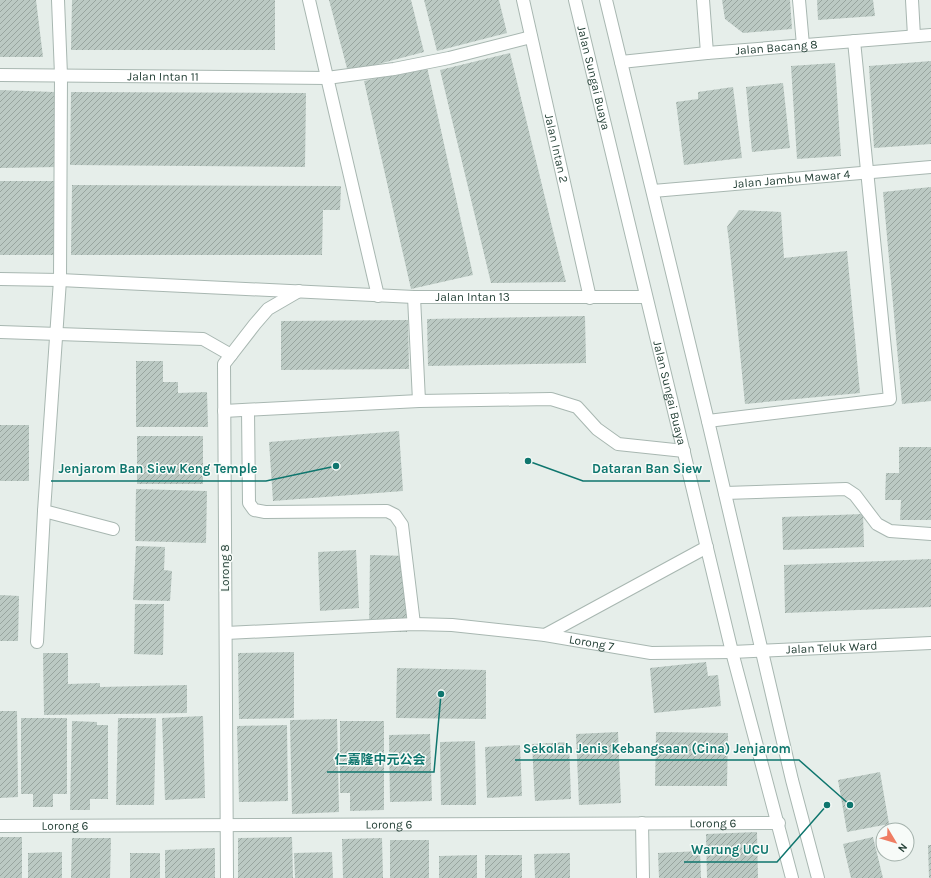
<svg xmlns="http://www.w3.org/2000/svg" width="931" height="878" font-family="Karla,'Noto Sans SC',sans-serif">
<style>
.building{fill:url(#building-hatch)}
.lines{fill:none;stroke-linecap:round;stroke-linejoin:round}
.minor-casing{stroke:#a8b7b1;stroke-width:14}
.minor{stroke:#fff;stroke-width:12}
.labels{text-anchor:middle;stroke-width:3;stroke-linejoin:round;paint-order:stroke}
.street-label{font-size:12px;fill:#254137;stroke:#f7fbf8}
.leader{fill:none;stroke:#0f766e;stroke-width:1.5}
.callout-dot{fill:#0f766e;stroke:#f7fbf8;stroke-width:1.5}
.callout-label{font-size:13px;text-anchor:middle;font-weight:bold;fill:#0f766e;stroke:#f7fbf8;stroke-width:3;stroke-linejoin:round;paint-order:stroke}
</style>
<defs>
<pattern id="building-hatch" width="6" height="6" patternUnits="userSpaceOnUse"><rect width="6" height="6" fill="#bbc9c3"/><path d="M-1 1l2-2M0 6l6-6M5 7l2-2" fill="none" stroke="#98a59f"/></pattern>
</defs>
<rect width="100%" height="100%" fill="#e6eeea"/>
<path class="building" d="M 0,0 L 36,0 L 43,57 L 0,57 Z
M 72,0 L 275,0 L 275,50 L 71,50 Z
M 329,0 L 411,0 L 424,52 L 348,72 Z
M 424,0 L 499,0 L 507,33 L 437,51 Z
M 722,0 L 790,0 L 792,29 L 743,33 L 725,19 Z
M 817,0 L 873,0 L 875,16 L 818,20 Z
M 510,53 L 555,239 L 566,282 L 491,283 L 440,70 Z
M 931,61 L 931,144 L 874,148 L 869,66 Z
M 835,63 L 841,156 L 797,159 L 791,66 Z
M 427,67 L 473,275 L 411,289 L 364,81 Z
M 783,83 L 790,148 L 752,152 L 746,87 Z
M 733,87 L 742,158 L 684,165 L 676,102 L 698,99 L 698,92 Z
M 0,90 L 54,92 L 58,167 L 0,168 Z
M 71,92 L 306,93 L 305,167 L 70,165 Z
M 0,181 L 55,181 L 55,255 L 0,255 Z
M 72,185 L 341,186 L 340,210 L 323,210 L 322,255 L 71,255 Z
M 931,187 L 931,401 L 902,404 L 883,192 Z
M 739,210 L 781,212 L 784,258 L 847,251 L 860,393 L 745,404 L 729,241 L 727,227 Z
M 585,316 L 586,363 L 428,366 L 427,319 Z
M 408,320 L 409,369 L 281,370 L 281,321 Z
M 136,361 L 163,361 L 163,382 L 178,382 L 178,393 L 207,392 L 208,427 L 136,427 Z
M 0,425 L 29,425 L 29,481 L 0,481 Z
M 399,431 L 403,491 L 273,501 L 269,442 Z
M 137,436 L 203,436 L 203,484 L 137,484 Z
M 899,447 L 931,447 L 931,520 L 900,520 L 901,500 L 885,500 L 886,473 L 899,473 Z
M 136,489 L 207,491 L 206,543 L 135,541 Z
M 863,514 L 864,547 L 783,550 L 782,517 Z
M 136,546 L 165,547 L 164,570 L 172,571 L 170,601 L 133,600 Z
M 356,550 L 359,608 L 320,611 L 318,552 Z
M 370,555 L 408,556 L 407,632 L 369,632 Z
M 931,559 L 931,607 L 785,613 L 784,565 Z
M 0,595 L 19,596 L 18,641 L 0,641 Z
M 135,604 L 164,604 L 163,655 L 134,654 Z
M 294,652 L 294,718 L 239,719 L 238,653 Z
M 43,653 L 68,653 L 68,684 L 100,683 L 100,687 L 187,685 L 187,713 L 44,715 Z
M 706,662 L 708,676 L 718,675 L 721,706 L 654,713 L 650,668 Z
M 397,668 L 486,670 L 486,719 L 396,718 Z
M 0,711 L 17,711 L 18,797 L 0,798 Z
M 203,716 L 205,798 L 165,800 L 162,718 Z
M 21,718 L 67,718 L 67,794 L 53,794 L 53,807 L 33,807 L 33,794 L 21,794 Z
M 118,718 L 156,718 L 154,805 L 116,805 Z
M 337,719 L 339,812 L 292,814 L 290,720 Z
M 72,721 L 97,722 L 97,725 L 108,725 L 108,799 L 90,799 L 90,810 L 70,810 Z
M 340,721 L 384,721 L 384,810 L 350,811 L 350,793 L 340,793 Z
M 287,725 L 288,801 L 239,802 L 237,726 Z
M 618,732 L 621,803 L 579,805 L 576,734 Z
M 656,732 L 728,733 L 727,786 L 655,786 Z
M 430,734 L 432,801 L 390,802 L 389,735 Z
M 475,741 L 476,805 L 441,805 L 440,742 Z
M 569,742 L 571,799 L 535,801 L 532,744 Z
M 520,745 L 522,796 L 487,798 L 485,747 Z
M 880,772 L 889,824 L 847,832 L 838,780 Z
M 757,832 L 758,878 L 707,878 L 706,834 Z
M 0,837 L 22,837 L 22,878 L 0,878 Z
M 292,837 L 293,878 L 238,878 L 238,838 Z
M 873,837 L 883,878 L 851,878 L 843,844 Z
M 72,838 L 111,838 L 110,878 L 71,878 Z
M 382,838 L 383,878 L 343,878 L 342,839 Z
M 390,840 L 429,840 L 429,878 L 390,878 Z
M 928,845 L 931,845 L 931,878 L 929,878 Z
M 215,848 L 215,878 L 165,878 L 165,850 Z
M 700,851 L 701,878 L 659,878 L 658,853 Z
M 62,852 L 62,878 L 28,878 L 28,853 Z
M 332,852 L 333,878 L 295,878 L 294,853 Z
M 130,853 L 160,853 L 160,878 L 130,878 Z
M 570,853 L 570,878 L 535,878 L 534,854 Z
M 477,855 L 477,878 L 439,878 L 439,856 Z
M 485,855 L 522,855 L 522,878 L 485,878 Z"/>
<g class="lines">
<g class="minor-casing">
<g id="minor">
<path d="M 309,0 L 378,296"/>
<path id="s1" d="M 523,0 L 590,298"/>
<path id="s2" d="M 575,0 L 732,652 L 792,878"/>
<path d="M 606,0 L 708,421 L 792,780 L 818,878"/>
<path d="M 703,0 L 707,53"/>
<path d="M 799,0 L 803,45"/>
<path d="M 912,0 L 914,36"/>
<path id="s3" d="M 621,62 L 707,53 L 931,35"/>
<path id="s4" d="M 0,75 L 327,78 L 394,69 L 449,58 L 531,37"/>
<path id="s5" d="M 653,191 L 931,167"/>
<path id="s6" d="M 0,279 L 60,280 L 414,297 L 646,297"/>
<path d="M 414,297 L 419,401 L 551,399 L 577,407 L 597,429 L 618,444 L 684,451"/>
<path d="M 0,332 L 203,339 L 231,355"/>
<path d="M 248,410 L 249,503 L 254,510 L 265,512 L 387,511 L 395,515 L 402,525 L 414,624"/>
<path d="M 224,411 L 419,401"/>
<path d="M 708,421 L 890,399 L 854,41"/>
<path d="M 725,493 L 846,489 L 855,495 L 877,524 L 890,531 L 931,534"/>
<path d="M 44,511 L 113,529"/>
<path id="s7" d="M 226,633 L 414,624 L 452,625 L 545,635 L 651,653 L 732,652 L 931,643"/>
<path d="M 545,635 L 707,547"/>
<path d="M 37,642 L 44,511 L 60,280 L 61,75 L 58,0"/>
<path d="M 642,823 L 643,878"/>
<path id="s8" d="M 0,826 L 779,823"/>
<path d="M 227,878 L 224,364 L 255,324 L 268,309 L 299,291"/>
</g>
</g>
<use href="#minor" class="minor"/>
</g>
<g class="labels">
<g class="street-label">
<text dy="4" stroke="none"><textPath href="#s3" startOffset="156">Jalan Bacang 8</textPath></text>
<text dy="4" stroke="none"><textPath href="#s4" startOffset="163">Jalan Intan 11</textPath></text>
<text dy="4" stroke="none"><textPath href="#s2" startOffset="80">Jalan Sungai Buaya</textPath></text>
<text dy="4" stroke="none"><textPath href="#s1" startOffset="152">Jalan Intan 2</textPath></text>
<text dy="4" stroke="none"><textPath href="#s5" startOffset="139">Jalan Jambu Mawar 4</textPath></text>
<text dy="4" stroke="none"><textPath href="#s6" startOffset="473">Jalan Intan 13</textPath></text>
<text dy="4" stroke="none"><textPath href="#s2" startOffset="404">Jalan Sungai Buaya</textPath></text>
<text transform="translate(225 568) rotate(-90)" y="4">Lorong 8</text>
<text dy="4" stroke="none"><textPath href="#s7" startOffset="367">Lorong 7</textPath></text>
<text dy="4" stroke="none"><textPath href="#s7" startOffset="608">Jalan Teluk Ward</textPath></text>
<text dy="4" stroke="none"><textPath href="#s8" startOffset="713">Lorong 6</textPath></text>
<text dy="4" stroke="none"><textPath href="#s8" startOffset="389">Lorong 6</textPath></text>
<text dy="4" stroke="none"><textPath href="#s8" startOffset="65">Lorong 6</textPath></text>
</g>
</g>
<path class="leader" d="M528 461L583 481H710M336 466L266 481H51M850 805L799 760H515M441 694L434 772H327M827 805L777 862H684"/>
<g class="callout-dot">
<circle cx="528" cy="461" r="4"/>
<circle cx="336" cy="466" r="4"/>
<circle cx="850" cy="805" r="4"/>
<circle cx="441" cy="694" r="4"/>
<circle cx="827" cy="805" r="4"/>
</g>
<g class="callout-label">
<text x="647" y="473">Dataran Ban Siew</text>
<text x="158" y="473">Jenjarom Ban Siew Keng Temple</text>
<text x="657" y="753">Sekolah Jenis Kebangsaan (Cina) Jenjarom</text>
<text x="380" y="764">仁嘉隆中元公会</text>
<text x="730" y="854">Warung UCU</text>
</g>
<g transform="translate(895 842) rotate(128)"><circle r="19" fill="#f7fbf8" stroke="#a3b1ab"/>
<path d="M0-3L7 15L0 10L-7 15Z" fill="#ef7d63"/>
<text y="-6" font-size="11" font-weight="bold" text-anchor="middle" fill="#254137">N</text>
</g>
</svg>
